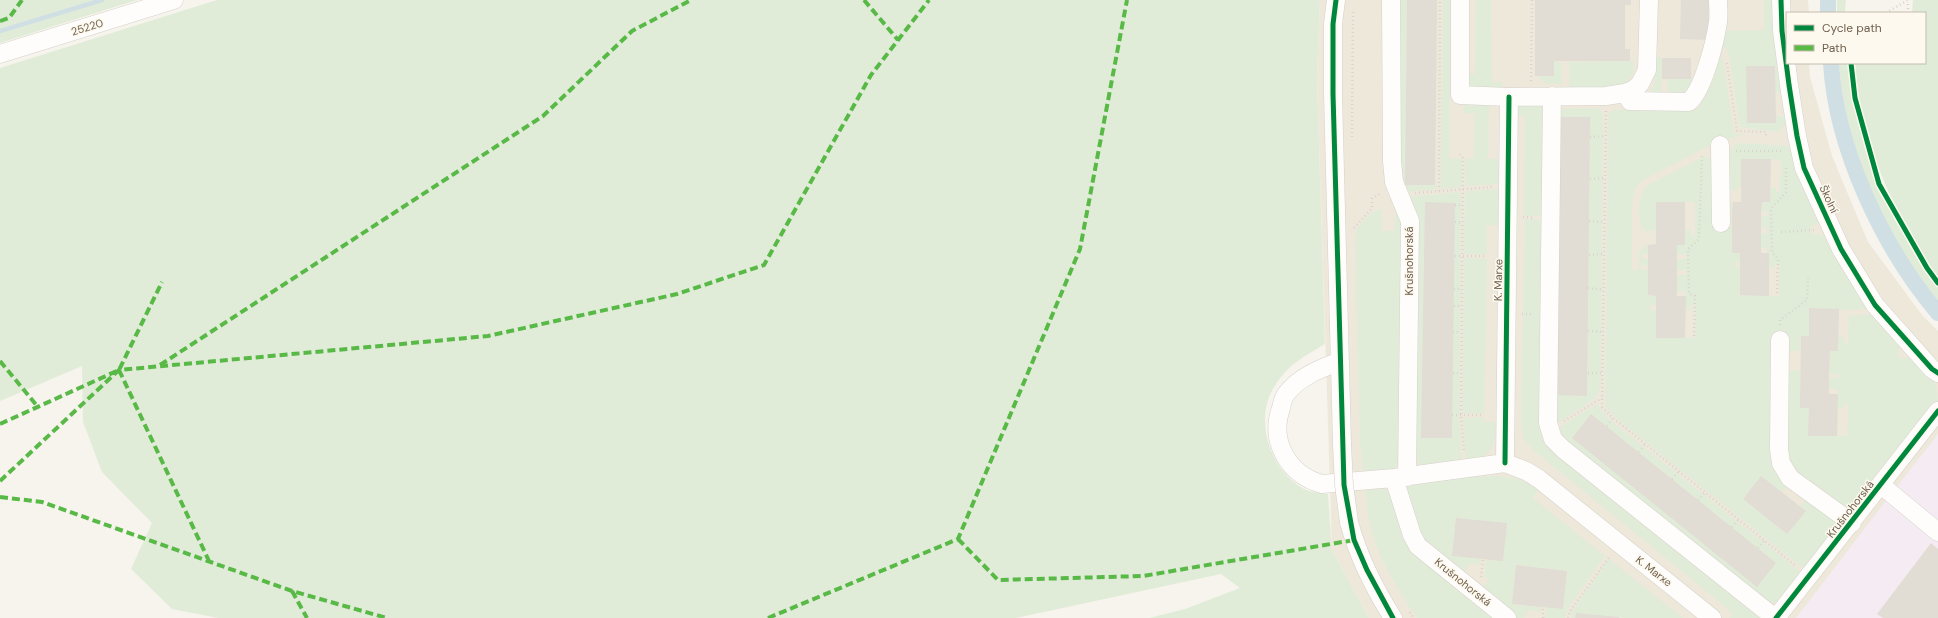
<svg xmlns="http://www.w3.org/2000/svg" width="1938" height="618" font-family="'DM Sans',sans-serif">
<style>
.residential{fill:#eee8da}
.education{fill:#f4ecf2}
.green{fill:#e1ecd8}
.lines{fill:none;stroke-linecap:round;stroke-linejoin:round}
.stream{stroke:#d0dfe4;stroke-width:4.5}
.canal{stroke:#d0dfe4;stroke-width:16}
.building{fill:#e1dcd4}
.minor-casing{stroke:#d5d1ca;stroke-width:19}
.path{stroke:#d9d4cf;stroke-width:2.5;stroke-dasharray:1 3;stroke-linecap:butt}
.minor{stroke:#fefdfc;stroke-width:18}
.minor-bridge-casing{stroke:#d5d1ca;stroke-width:19;stroke-linecap:butt}
.minor-bridge{stroke:#fefdfc;stroke-width:18}
.quiet{stroke:#58b947;stroke-width:4;stroke-dasharray:8 4;stroke-linecap:butt}
.cycleway-casing{stroke:#fdf9ee;stroke-width:8}
.cycleway{stroke:#00873e;stroke-width:5}
.labels{text-anchor:middle;stroke-width:3;stroke-linejoin:round;paint-order:stroke}
.street-label{font-size:11px;fill:#70604f;stroke:#fdf9ee}
</style>
<rect width="100%" height="100%" fill="#f6f4ec"/>
<path class="residential" d="M 1320,0 L 1808,0 L 1809,13 L 1787,13 L 1787,63 L 1809,63 L 1810,77 L 1832,156 L 1868,242 L 1922,315 L 1938,331 L 1938,618 L 1369,618 L 1332,550 L 1317,77 Z"/>
<path class="education" d="M 1938,434 L 1938,618 L 1796,618 L 1888,498 Z"/>
<path class="green" d="M 0,0 L 137,0 L 0,43 Z
M 217,0 L 1320,0 L 1317,77 L 1325,344 C 1304,357 1290,363 1276,384 C 1253,417 1268,467 1302,488 C 1309,492 1320,493 1328,494 L 1332,550 L 1369,618 L 1149,618 L 1185,609 L 1240,588 L 1221,574 L 1016,618 L 218,618 L 172,609 L 131,569 L 152,523 L 102,472 L 83,422 L 82,366 L 0,401 L 0,68 Z
M 1398,0 L 1407,0 L 1405,185 L 1435,185 L 1437,182 L 1437,189 L 1403,192 L 1399,180 Z
M 1443,0 L 1451,0 L 1449,158 L 1462,159 L 1462,187 L 1441,189 Z
M 1476,0 L 1491,0 L 1492,82 L 1502,82 L 1501,88 L 1472,87 L 1466,81 L 1463,74 L 1475,74 Z
M 1764,0 L 1774,0 L 1782,93 L 1775,92 L 1775,66 L 1746,66 L 1747,123 L 1776,123 L 1776,116 L 1788,117 L 1785,125 L 1778,132 L 1740,127 L 1728,49 L 1717,48 L 1720,31 L 1764,30 Z
M 1837,0 L 1846,0 L 1845,13 L 1837,13 Z
M 1913,0 L 1938,0 L 1938,278 C 1895,219 1859,136 1855,63 L 1925,63 L 1925,13 L 1912,13 Z
M 1722,54 L 1734,134 L 1742,134 L 1742,135 L 1717,142 L 1641,181 L 1635,188 L 1632,202 L 1632,270 L 1639,270 L 1639,252 L 1647,244 L 1648,254 L 1642,254 L 1642,259 L 1648,259 L 1648,265 L 1641,265 L 1641,270 L 1648,270 L 1648,295 L 1656,296 L 1656,305 L 1650,305 L 1650,310 L 1656,310 L 1656,338 L 1695,338 L 1695,305 L 1691,304 L 1691,310 L 1685,310 L 1686,291 L 1677,291 L 1677,275 L 1686,275 L 1686,270 L 1677,270 L 1677,259 L 1686,259 L 1686,254 L 1677,254 L 1677,245 L 1685,244 L 1685,230 L 1691,230 L 1691,236 L 1695,236 L 1695,202 L 1656,202 L 1656,230 L 1650,230 L 1650,235 C 1634,226 1637,199 1646,186 L 1705,156 L 1711,159 L 1728,203 L 1733,202 L 1732,211 L 1728,211 L 1728,216 L 1732,216 L 1732,222 L 1727,222 L 1728,227 L 1732,227 L 1732,252 L 1740,253 L 1740,262 L 1735,262 L 1735,267 L 1740,267 L 1740,295 L 1779,296 L 1779,264 L 1775,264 L 1775,268 L 1769,267 L 1769,253 L 1767,253 L 1767,248 L 1761,248 L 1761,233 L 1767,233 L 1768,228 L 1761,227 L 1762,216 L 1768,216 L 1768,212 L 1761,211 L 1762,202 L 1770,202 L 1770,188 L 1776,188 L 1776,192 L 1780,192 L 1781,160 L 1741,159 L 1741,187 L 1737,187 L 1737,192 L 1727,188 L 1727,153 L 1736,144 L 1742,143 L 1790,146 L 1821,222 L 1810,227 L 1811,235 L 1818,234 L 1829,238 L 1872,308 L 1849,310 L 1810,308 L 1809,336 L 1801,336 L 1800,351 L 1788,351 L 1776,335 L 1789,483 L 1782,492 L 1761,476 L 1743,499 L 1787,534 L 1805,511 L 1800,506 L 1806,500 L 1839,524 L 1805,570 L 1612,415 L 1605,406 L 1608,114 L 1614,110 L 1697,110 Z
M 1657,57 L 1662,58 L 1661,99 L 1633,99 L 1646,91 L 1649,94 L 1656,82 L 1653,79 Z
M 1631,61 L 1633,61 L 1634,72 L 1626,83 L 1613,88 L 1569,89 L 1569,62 Z
M 1554,62 L 1562,63 L 1562,84 L 1545,83 L 1537,76 L 1554,76 Z
M 1839,63 L 1849,63 L 1853,99 L 1865,149 L 1877,185 L 1916,254 L 1938,286 L 1938,302 C 1886,238 1844,145 1839,63 Z
M 1697,76 L 1691,92 L 1669,92 L 1667,90 L 1668,79 L 1692,78 Z
M 1465,103 L 1486,104 L 1489,107 L 1488,159 L 1502,159 L 1503,184 L 1465,186 L 1465,159 L 1474,158 L 1475,113 L 1463,113 Z
M 1544,105 L 1547,216 L 1524,216 L 1525,116 L 1515,115 L 1517,106 Z
M 1598,108 L 1603,113 L 1601,386 L 1596,398 L 1553,426 L 1556,109 Z
M 1503,189 L 1503,225 L 1487,225 L 1487,254 L 1464,254 L 1465,193 L 1468,191 Z
M 1459,192 L 1461,197 L 1459,418 L 1462,463 L 1422,467 L 1413,455 L 1405,197 Z
M 1382,208 L 1382,231 L 1395,231 L 1395,208 L 1401,211 L 1400,460 L 1392,471 L 1364,475 L 1360,443 L 1355,245 L 1357,228 L 1370,214 Z
M 1525,219 L 1547,220 L 1546,429 L 1763,618 L 1730,618 L 1733,613 L 1532,449 L 1523,438 L 1521,421 Z
M 1464,258 L 1487,259 L 1484,413 L 1462,413 Z
M 1876,314 L 1898,341 L 1900,346 L 1897,355 L 1902,359 L 1911,357 C 1930,369 1938,380 1938,403 L 1850,510 L 1843,508 L 1791,472 L 1783,447 L 1786,372 L 1800,370 L 1800,408 L 1809,408 L 1808,436 L 1847,436 L 1848,404 L 1844,404 L 1843,408 L 1838,408 L 1838,389 L 1829,389 L 1829,378 L 1839,378 L 1839,374 L 1829,374 L 1830,351 L 1838,351 L 1838,337 L 1844,337 L 1844,344 L 1848,344 L 1849,316 Z
M 1597,404 L 1609,419 L 1802,573 L 1785,601 C 1761,606 1753,595 1734,582 L 1555,430 Z
M 1484,417 L 1484,422 L 1496,422 C 1495,448 1492,456 1466,463 L 1463,418 Z
M 1493,476 C 1512,477 1522,479 1539,489 L 1533,498 L 1605,556 L 1567,610 L 1565,618 L 1545,618 L 1546,607 L 1563,609 L 1567,571 L 1516,565 L 1512,604 L 1541,607 L 1540,612 L 1529,610 L 1524,618 L 1514,618 L 1484,591 L 1483,584 L 1487,584 L 1488,578 L 1484,577 L 1486,560 L 1503,561 L 1506,523 L 1456,518 L 1452,556 L 1481,559 L 1481,564 L 1470,563 L 1466,570 L 1462,573 L 1421,541 L 1406,490 L 1407,485 L 1465,477 Z
M 1382,488 L 1389,492 L 1395,500 L 1410,540 L 1500,618 L 1417,618 C 1397,588 1377,557 1369,522 C 1367,514 1367,500 1365,489 Z
M 1609,559 L 1683,618 L 1627,618 L 1576,613 L 1575,618 L 1571,618 L 1572,612 Z"/>
<g class="lines">
<path class="stream" d="M 0,31 L 102,0"/>
<path class="canal" d="M 1828,13 L 1828,0
M 1831,63 C 1836,149 1883,248 1938,313"/>
</g>
<path class="building" d="M 1407,0 L 1437,0 L 1435,185 L 1405,185 Z
M 1535,0 L 1631,0 L 1631,5 L 1625,5 L 1625,49 L 1630,49 L 1630,61 L 1554,61 L 1554,76 L 1535,76 Z
M 1681,0 L 1710,0 L 1710,40 L 1680,39 Z
M 1662,58 L 1691,58 L 1691,79 L 1662,79 Z
M 1746,66 L 1775,66 L 1776,123 L 1747,123 Z
M 1560,117 L 1590,117 L 1587,396 L 1557,395 Z
M 1741,159 L 1771,159 L 1770,202 L 1762,202 L 1761,211 L 1761,253 L 1769,253 L 1769,296 L 1740,295 L 1740,253 L 1732,253 L 1732,211 L 1733,202 L 1741,202 Z
M 1425,202 L 1455,203 L 1452,438 L 1421,438 Z
M 1656,202 L 1685,202 L 1685,245 L 1677,245 L 1677,296 L 1686,296 L 1685,338 L 1656,338 L 1656,296 L 1648,295 L 1648,245 L 1656,244 Z
M 1809,308 L 1839,309 L 1838,351 L 1830,351 L 1829,374 L 1829,394 L 1838,394 L 1837,436 L 1808,436 L 1809,408 L 1800,408 L 1801,336 L 1809,336 Z
M 1591,414 L 1776,563 L 1757,587 L 1572,438 Z
M 1761,476 L 1806,511 L 1787,534 L 1743,499 Z
M 1456,518 L 1507,523 L 1503,561 L 1452,556 Z
M 1931,543 L 1938,549 L 1938,618 L 1883,618 L 1877,614 Z
M 1516,565 L 1567,571 L 1563,609 L 1512,604 Z
M 1576,613 L 1619,617 L 1619,618 L 1575,618 Z"/>
<g class="lines">
<g class="minor-casing">
<path id="minor" d="M 1336,0 L 1333,24 L 1333,94 L 1342,444
M 1391,0 L 1392,161 L 1394,182 L 1410,221 L 1407,477
M 1460,0 L 1460,95 L 1509,97 L 1606,96 L 1625,93 L 1633,90 L 1640,84 L 1647,70 L 1649,0
M 1781,0 L 1782,31 L 1789,85 L 1797,136 L 1804,168 L 1841,249 L 1875,305 L 1932,369 L 1938,373
M 0,54 L 174,0
M 1625,93 L 1630,101 L 1689,102 C 1704,88 1715,42 1718,22 C 1719,15 1718,7 1718,0
M 1552,96 L 1548,423 L 1553,439 L 1563,449 L 1775,618
M 1720,145 L 1721,223
M 1780,340 L 1779,449 L 1781,463 L 1790,478 L 1852,523
M 1340,361 C 1320,369 1300,376 1286,394 C 1283,398 1282,404 1281,408 C 1269,442 1289,475 1322,484 L 1394,478 L 1505,463 L 1526,471 L 1539,479 L 1712,618
M 1505,463 L 1509,97
M 1394,478 L 1412,535 L 1418,546 L 1507,618
M 1881,485 L 1938,532
M 1349,522 C 1358,556 1374,588 1393,618
M 1776,618 L 1938,411"/>
</g>
<path class="path" d="M 1886,13 L 1908,0
M 1908,13 L 1908,1
M 1727,63 L 1737,131 L 1766,132 L 1766,138
M 1531,81 L 1532,0
M 1606,111 L 1602,407 L 1613,418 L 1796,566
M 1352,137 L 1353,10
M 1590,137 L 1606,136
M 1736,151 L 1783,151
M 1460,154 L 1463,158 L 1461,416 L 1464,452
M 1590,179 L 1605,178
M 1439,191 L 1440,0
M 1415,193 L 1492,187
M 1455,205 L 1463,205
M 1523,217 L 1534,218
M 1589,221 L 1604,222
M 1455,222 L 1463,223
M 1354,228 L 1372,208 L 1372,198 L 1381,193
M 1781,232 L 1815,230
M 1589,255 L 1604,254
M 1455,256 L 1487,256
M 1588,288 L 1604,290
M 1454,289 L 1462,289
M 1777,293 L 1778,259 L 1772,252 L 1771,209 L 1786,192 L 1786,168
M 1454,306 L 1462,306
M 1522,314 L 1533,314
M 1780,325 L 1780,320 L 1807,300 L 1808,278
M 1588,331 L 1604,332
M 1453,332 L 1461,332
M 1694,336 L 1695,296 L 1689,294 L 1688,249 L 1699,239 L 1702,154
M 1453,373 L 1461,373
M 1588,373 L 1603,373
M 1452,415 L 1484,415
M 1564,421 L 1602,398
M 1607,426 L 1613,418
M 1639,452 L 1645,444
M 1672,479 L 1679,471
M 1698,500 L 1705,492
M 1732,527 L 1739,519
M 1758,548 L 1765,540
M 1481,577 L 1483,560
M 1410,612 L 1413,618
M 1543,618 L 1543,607
M 1568,618 L 1570,611 L 1610,556"/>
<use href="#minor" class="minor"/>
<g class="minor-bridge-casing">
<path id="minor-bridge" d="M 1342,444 L 1344,485 L 1349,522"/>
</g>
<use href="#minor-bridge" class="minor-bridge"/>
<path class="quiet" d="M 864,0 L 898,40
M 0,21 L 9,18 L 22,0
M 0,361 L 38,407
M 160,365 L 543,116 L 632,31 L 691,0
M 119,370 L 209,561
M 0,424 L 119,370 L 162,282
M 0,481 L 119,370 L 488,336 L 677,294 L 764,265 L 871,75 L 929,0
M 0,497 L 42,502 L 292,591 L 387,618
M 958,539 L 998,580 L 1143,576 L 1354,540
M 292,591 L 307,618
M 768,618 L 958,539 L 1080,249 L 1127,0"/>
<g class="cycleway-casing">
<path id="cycleway" d="M 1336,0 L 1333,24 L 1333,94 L 1344,485 L 1354,540 L 1367,570 L 1393,618
M 1781,0 L 1782,31 L 1789,85 L 1797,136 L 1804,168 L 1841,249 L 1875,305 L 1932,369 L 1938,373
M 1851,63 L 1855,98 L 1879,184 L 1927,268 L 1938,283
M 1505,463 L 1509,97
M 1776,618 L 1938,411"/>
</g>
<use href="#cycleway" class="cycleway"/>
</g>
<g class="labels">
<g class="street-label">
<text transform="translate(87 27) rotate(-17)" y="4">25220</text>
<text transform="translate(1829 199) rotate(65)" y="4">Školní</text>
<text transform="translate(1409 261) rotate(-90)" y="4">Krušnohorská</text>
<text transform="translate(1498 280) rotate(-89)" y="4">K. Marxe</text>
<text transform="translate(1850 509) rotate(-52)" y="4">Krušnohorská</text>
<text transform="translate(1654 571) rotate(38)" y="4">K. Marxe</text>
<text transform="translate(1463 582) rotate(39)" y="4">Krušnohorská</text>
</g>
</g>
<rect x="1786" y="12" width="140" height="52" fill="#fdf9ee" stroke="#c5bcae"/>
<rect x="1794" y="25" width="20" height="6" fill="#00873e" stroke="#c5bcae"/>
<text x="1822" y="32" font-size="12" fill="#70604f">Cycle path</text>
<rect x="1794" y="45" width="20" height="6" fill="#58b947" stroke="#c5bcae"/>
<text x="1822" y="52" font-size="12" fill="#70604f">Path</text>
</svg>
